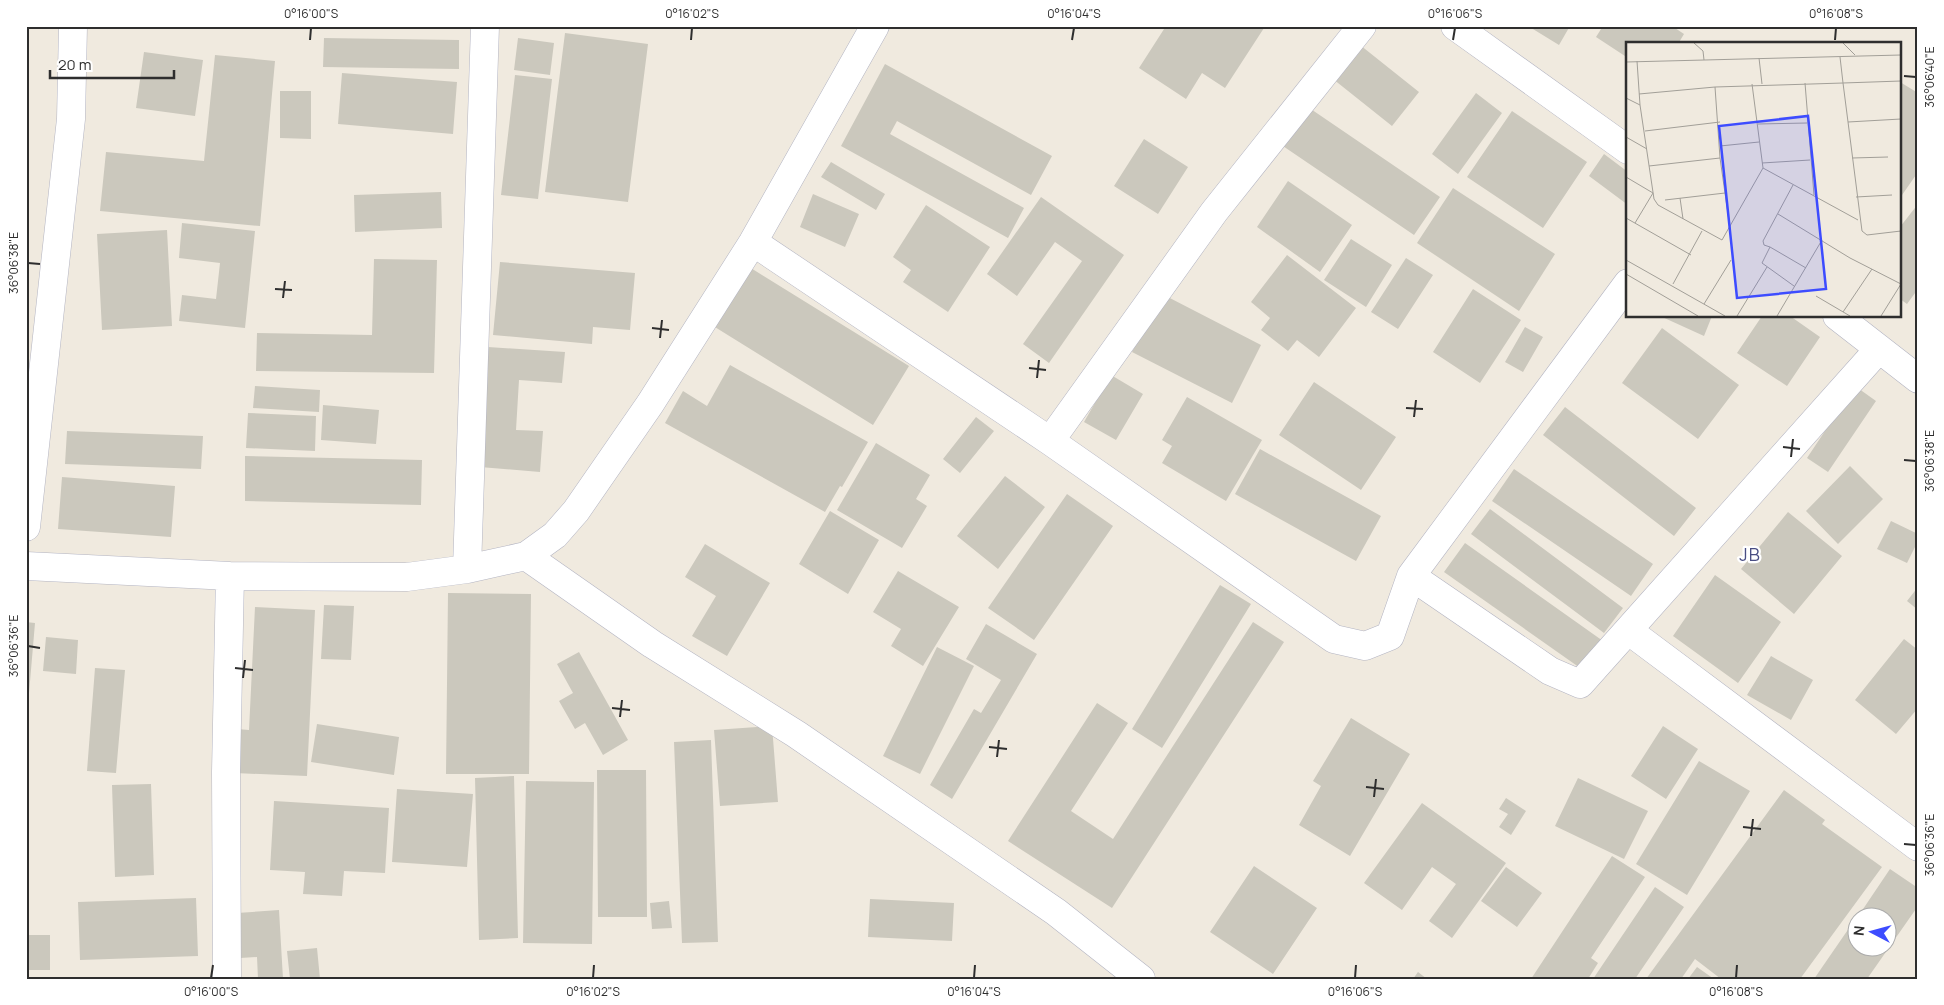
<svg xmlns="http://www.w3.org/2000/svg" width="1944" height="1005" font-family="Manrope,sans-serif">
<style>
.building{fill:#cbc8bd}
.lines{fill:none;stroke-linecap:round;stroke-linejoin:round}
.minor-casing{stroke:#b3b4c2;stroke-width:29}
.minor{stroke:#fff;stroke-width:28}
.ticks{fill:none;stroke:#2e2e2e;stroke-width:2}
.labels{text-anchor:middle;stroke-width:4.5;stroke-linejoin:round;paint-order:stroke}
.quarter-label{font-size:18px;letter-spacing:1px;fill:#494d83;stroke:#fff}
.inset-road{fill:none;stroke:#a29f98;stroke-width:1}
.view{fill:#3d4cff;fill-opacity:0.15;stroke:#3d4cff;stroke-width:2.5}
.inset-edge{fill:none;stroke:#2e2e2e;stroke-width:2.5}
.neatline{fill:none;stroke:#2e2e2e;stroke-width:2}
.ticks-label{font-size:12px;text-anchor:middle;fill:#2e2e2e}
</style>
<rect width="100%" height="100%" fill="#f0eadf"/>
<path class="building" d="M 1166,26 L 1262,26 L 1264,28 L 1225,88 L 1202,73 L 1186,99 L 1139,68 Z
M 1528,26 L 1570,26 L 1559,45 Z
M 1603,26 L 1672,26 L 1684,34 L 1678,44 L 1628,44 L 1628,58 L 1596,37 Z
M 565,33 L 648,44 L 628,202 L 545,192 Z
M 324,38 L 459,40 L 459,69 L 323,67 Z
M 518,38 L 554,43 L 550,75 L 514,70 Z
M 1360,45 L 1419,92 L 1392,126 L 1333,79 Z
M 144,52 L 203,60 L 195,116 L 136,108 Z
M 215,55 L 275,61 L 260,226 L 100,211 L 106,152 L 204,161 Z
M 885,64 L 1052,156 L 1031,195 L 897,121 L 890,134 L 1024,208 L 1008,238 L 841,146 Z
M 342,73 L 457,82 L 453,134 L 338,124 Z
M 515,75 L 552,79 L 538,199 L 501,195 Z
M 1900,82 L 1918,93 L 1918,172 L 1900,198 Z
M 280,91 L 311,91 L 311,139 L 280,138 Z
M 1476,93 L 1502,113 L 1458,174 L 1432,154 Z
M 1302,103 L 1440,197 L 1414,235 L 1277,142 Z
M 1512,111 L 1587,162 L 1543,228 L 1467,177 Z
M 1144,139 L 1188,167 L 1158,214 L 1114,186 Z
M 1604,154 L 1628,172 L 1628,205 L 1589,176 Z
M 831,162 L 885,194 L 876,210 L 821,177 Z
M 1288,181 L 1352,225 L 1320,272 L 1257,227 Z
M 1453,188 L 1555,254 L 1519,311 L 1417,243 Z
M 441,192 L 442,228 L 355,232 L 354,195 Z
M 813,194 L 859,214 L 845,247 L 800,227 Z
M 1041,197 L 1124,255 L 1049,363 L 1023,344 L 1082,261 L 1055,242 L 1017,296 L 987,274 Z
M 1918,204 L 1918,289 L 1907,304 L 1900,299 L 1900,227 Z
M 926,205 L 990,247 L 948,312 L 903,282 L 911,270 L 893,257 Z
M 182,223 L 255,231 L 245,328 L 179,321 L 182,295 L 216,299 L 220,263 L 179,258 Z
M 167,230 L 172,326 L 102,330 L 97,234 Z
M 1351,239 L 1392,265 L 1366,307 L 1324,280 Z
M 1287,255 L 1356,308 L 1319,357 L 1297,340 L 1288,351 L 1261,330 L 1270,318 L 1251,302 Z
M 1406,258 L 1433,275 L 1398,329 L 1371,312 Z
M 374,259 L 437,260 L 434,373 L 256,371 L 257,333 L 372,335 Z
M 500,262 L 635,273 L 630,330 L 593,327 L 592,344 L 493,335 Z
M 746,265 L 909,366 L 873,425 L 710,324 Z
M 1473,289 L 1521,320 L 1480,383 L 1433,352 Z
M 1162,294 L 1261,345 L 1232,403 L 1132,352 Z
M 1660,316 L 1712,316 L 1704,336 Z
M 1762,316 L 1790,316 L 1820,337 L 1787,386 L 1737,353 Z
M 1525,327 L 1543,337 L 1523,372 L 1505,362 Z
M 1662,328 L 1739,385 L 1698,439 L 1622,383 Z
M 488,347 L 565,352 L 562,383 L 519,380 L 516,430 L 543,431 L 540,472 L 480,467 Z
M 730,365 L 868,442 L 842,487 L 840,486 L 825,512 L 665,423 L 683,391 L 707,406 Z
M 1111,375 L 1143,394 L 1116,440 L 1084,422 Z
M 1314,382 L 1396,437 L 1361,490 L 1279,435 Z
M 255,386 L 320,390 L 319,412 L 253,408 Z
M 1855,386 L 1876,401 L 1828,472 L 1807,458 Z
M 1187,397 L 1262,440 L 1226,501 L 1162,463 L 1172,446 L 1162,440 Z
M 323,405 L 379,410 L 376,444 L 321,440 Z
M 1565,407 L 1696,508 L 1674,536 L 1543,435 Z
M 248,413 L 316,416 L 315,451 L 246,448 Z
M 976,417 L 994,431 L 960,473 L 943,459 Z
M 67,431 L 203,436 L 201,469 L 65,464 Z
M 876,443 L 930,475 L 916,499 L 927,506 L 902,548 L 837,510 Z
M 1260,449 L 1381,516 L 1356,561 L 1235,494 Z
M 245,456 L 422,460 L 421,505 L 245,501 Z
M 1850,466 L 1883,499 L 1838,544 L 1806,511 Z
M 1514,469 L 1653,564 L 1631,596 L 1492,501 Z
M 1005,476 L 1045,507 L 998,569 L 957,536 Z
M 62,477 L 175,486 L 171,537 L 58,529 Z
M 1067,494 L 1113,526 L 1034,640 L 988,608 Z
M 1490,509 L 1623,608 L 1604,633 L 1471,534 Z
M 830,511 L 879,540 L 848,594 L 799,564 Z
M 1788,512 L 1842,556 L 1794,614 L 1741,569 Z
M 1891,521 L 1918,534 L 1918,541 L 1907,563 L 1877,549 Z
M 1465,543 L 1603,641 L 1583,670 L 1444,572 Z
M 705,544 L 770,583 L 727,656 L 692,636 L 716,596 L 685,577 Z
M 898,571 L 959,607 L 923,666 L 891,646 L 901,629 L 873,612 Z
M 1715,575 L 1781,622 L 1738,683 L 1673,636 Z
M 1220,585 L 1251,604 L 1162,748 L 1132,729 Z
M 1918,587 L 1918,610 L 1907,601 Z
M 448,593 L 531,594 L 529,774 L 446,774 Z
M 324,605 L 354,606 L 351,660 L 321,659 Z
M 255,607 L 315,610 L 307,776 L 235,773 L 237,729 L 249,730 Z
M 26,622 L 35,623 L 28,705 L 26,705 Z
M 1253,622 L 1284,642 L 1112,908 L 1008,841 L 1097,703 L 1128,723 L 1071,811 L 1113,839 Z
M 986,624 L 1037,654 L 952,799 L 930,785 L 974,709 L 981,713 L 1001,680 L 966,659 Z
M 46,637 L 78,640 L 76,674 L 43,671 Z
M 1904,639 L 1918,650 L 1918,708 L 1896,734 L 1855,700 Z
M 937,647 L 974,666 L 920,774 L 883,756 Z
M 579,652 L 628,740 L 603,755 L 585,723 L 575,729 L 559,701 L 573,693 L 557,664 Z
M 1771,656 L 1813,680 L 1791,720 L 1747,695 Z
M 95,668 L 125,670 L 116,773 L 87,771 Z
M 1351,718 L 1410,754 L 1350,856 L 1299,825 L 1321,786 L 1313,781 Z
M 317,724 L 399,737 L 394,775 L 311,762 Z
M 772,726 L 778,802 L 720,806 L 714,730 Z
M 1663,726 L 1698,749 L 1666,799 L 1631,776 Z
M 711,740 L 718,942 L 682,943 L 674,742 Z
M 1699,761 L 1750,791 L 1687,895 L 1636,864 Z
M 597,770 L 646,770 L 647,917 L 598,917 Z
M 514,776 L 518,938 L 479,940 L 475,778 Z
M 1578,778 L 1648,811 L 1624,859 L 1555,826 Z
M 526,781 L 594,782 L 592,944 L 523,943 Z
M 151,784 L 154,875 L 115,877 L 112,785 Z
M 397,789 L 473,794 L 467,867 L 392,862 Z
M 1784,790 L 1825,820 L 1822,824 L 1882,867 L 1800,979 L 1721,979 L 1695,959 L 1681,979 L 1646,979 Z
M 1506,798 L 1526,811 L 1511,835 L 1499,827 L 1508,814 L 1499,809 Z
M 274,801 L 389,808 L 385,873 L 344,871 L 342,896 L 303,894 L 305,872 L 270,870 Z
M 1422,803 L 1506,863 L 1452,938 L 1429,921 L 1456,884 L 1432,867 L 1402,910 L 1364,883 Z
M 1612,856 L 1645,877 L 1591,958 L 1598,963 L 1588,979 L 1531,979 Z
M 1254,866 L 1317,908 L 1273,974 L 1210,932 Z
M 1506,867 L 1542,893 L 1517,927 L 1481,901 Z
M 1890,869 L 1918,888 L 1918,906 L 1867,979 L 1814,979 L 1856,918 L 1856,948 L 1886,948 L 1886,918 L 1857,918 Z
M 1655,887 L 1684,907 L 1635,979 L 1593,979 Z
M 196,898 L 198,956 L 80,960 L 78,902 Z
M 870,899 L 954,903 L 952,941 L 868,937 Z
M 669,901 L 672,928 L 652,929 L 650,903 Z
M 279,910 L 283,979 L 258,979 L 257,957 L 240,958 L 237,913 Z
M 26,935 L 50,935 L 50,970 L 26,970 Z
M 317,948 L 320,979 L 290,979 L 287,951 Z
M 1697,967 L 1714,979 L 1688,979 Z
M 1418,972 L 1427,979 L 1413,979 Z"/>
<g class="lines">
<g class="minor-casing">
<path id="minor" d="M 1455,26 L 1628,150
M 753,242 L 1050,441 L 1334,639 L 1365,646 L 1390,636 L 1411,576
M 1628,283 L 1411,576 L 1550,671 L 1580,684 L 1878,350
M 1837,316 L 1918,379
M 1050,441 L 1214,212 L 1362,26
M 26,527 L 71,119 L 73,26
M 526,556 L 652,644 L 796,734 L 1056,912 L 1141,979
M 26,566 L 230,576 L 407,577 L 467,569 L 526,556 L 555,535 L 576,511 L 650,404 L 753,242 L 875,26
M 467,569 L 485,26
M 1629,631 L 1918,847
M 227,979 L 226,772 L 230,576"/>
</g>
<use href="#minor" class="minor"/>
</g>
<path class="ticks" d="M 310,40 L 311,28M 691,40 L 692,28M 1072,40 L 1074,28M 1453,40 L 1455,28M 1835,40 L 1836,28M 1904,76 L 1916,77M 28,263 L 40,264M 275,289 L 292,290M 283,298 L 285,281M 652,328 L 669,330M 660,338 L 662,320M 1029,368 L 1046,370M 1037,378 L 1039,360M 1406,408 L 1423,409M 1414,417 L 1416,400M 1783,447 L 1800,449M 1791,457 L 1793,439M 1904,460 L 1916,461M 28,646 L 40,648M 235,668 L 253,670M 243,678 L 245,660M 612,708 L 630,710M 620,717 L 622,700M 989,747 L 1007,749M 997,757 L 999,740M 1366,787 L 1384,789M 1374,797 L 1376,779M 1743,827 L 1761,829M 1751,836 L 1753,819M 1904,844 L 1916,845M 211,978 L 213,965M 593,978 L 594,965M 974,978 L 975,965M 1355,978 L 1356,965M 1736,978 L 1737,965"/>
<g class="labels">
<g class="quarter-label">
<text x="1750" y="561">JB</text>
</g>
</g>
<g transform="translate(1626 42)">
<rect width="275" height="275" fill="#f0eadf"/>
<path class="inset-road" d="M 68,1 L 77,9 L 78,18M 217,1 L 229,13M 133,16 L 136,42M 11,19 L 14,63 L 28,157 L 32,163 L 96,198 L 137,126M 0,20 L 275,13M 275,39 L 217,41 L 236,189 L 241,193 L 275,189M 179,41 L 188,153M 126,42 L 137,126 L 232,178M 89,45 L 217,41 L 214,15M 13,52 L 89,45 L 94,116 L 104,186M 0,56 L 14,63M 222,80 L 275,77M 132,82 L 181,81M 19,89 L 94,80M 0,95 L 21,107M 94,104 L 133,100M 226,116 L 262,115M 136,121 L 184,118M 23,124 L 94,116M 0,135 L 27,151 L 9,181M 230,155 L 266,153M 54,156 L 57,177M 39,158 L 99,151M 152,172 L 224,216 L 275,242M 0,176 L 65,213M 144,205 L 138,203 L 137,199 L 167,143M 0,218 L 99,274M 0,232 L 72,274M 47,242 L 76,189M 168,244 L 136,221 L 144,205 L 180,226M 190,254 L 224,274M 78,262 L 105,218M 217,270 L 246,227M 111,274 L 141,225M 151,274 L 196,198M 255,274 L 275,242"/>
<path class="view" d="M 182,74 L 200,247 L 111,256 L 93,84 Z"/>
<rect width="275" height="275" class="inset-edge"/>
</g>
<rect width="1944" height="1005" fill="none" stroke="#ffffff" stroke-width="55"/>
<g transform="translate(1872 932) rotate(276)"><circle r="24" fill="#ffffff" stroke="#ababab"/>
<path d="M0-4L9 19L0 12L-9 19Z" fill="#3d4cff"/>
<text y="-8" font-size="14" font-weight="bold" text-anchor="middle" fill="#2e2e2e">N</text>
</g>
<path d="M50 70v8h124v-8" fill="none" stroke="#2e2e2e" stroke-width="2.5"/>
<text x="58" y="70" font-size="15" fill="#2e2e2e" stroke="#ffffff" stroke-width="4" paint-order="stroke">20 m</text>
<rect x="28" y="28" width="1888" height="950" class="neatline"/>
<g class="ticks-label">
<text x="311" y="18">0°16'00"S</text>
<text x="692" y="18">0°16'02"S</text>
<text x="1074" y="18">0°16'04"S</text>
<text x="1455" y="18">0°16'06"S</text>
<text x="1836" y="18">0°16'08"S</text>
<text transform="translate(1930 77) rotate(-90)" y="4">36°06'40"E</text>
<text transform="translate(14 263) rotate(-90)" y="4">36°06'38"E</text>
<text transform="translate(1930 461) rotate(-90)" y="4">36°06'38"E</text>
<text transform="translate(14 646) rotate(-90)" y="4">36°06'36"E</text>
<text transform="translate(1930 845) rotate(-90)" y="4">36°06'36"E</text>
<text x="211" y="996">0°16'00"S</text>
<text x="593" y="996">0°16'02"S</text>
<text x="974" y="996">0°16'04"S</text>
<text x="1355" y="996">0°16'06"S</text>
<text x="1736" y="996">0°16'08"S</text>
</g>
</svg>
